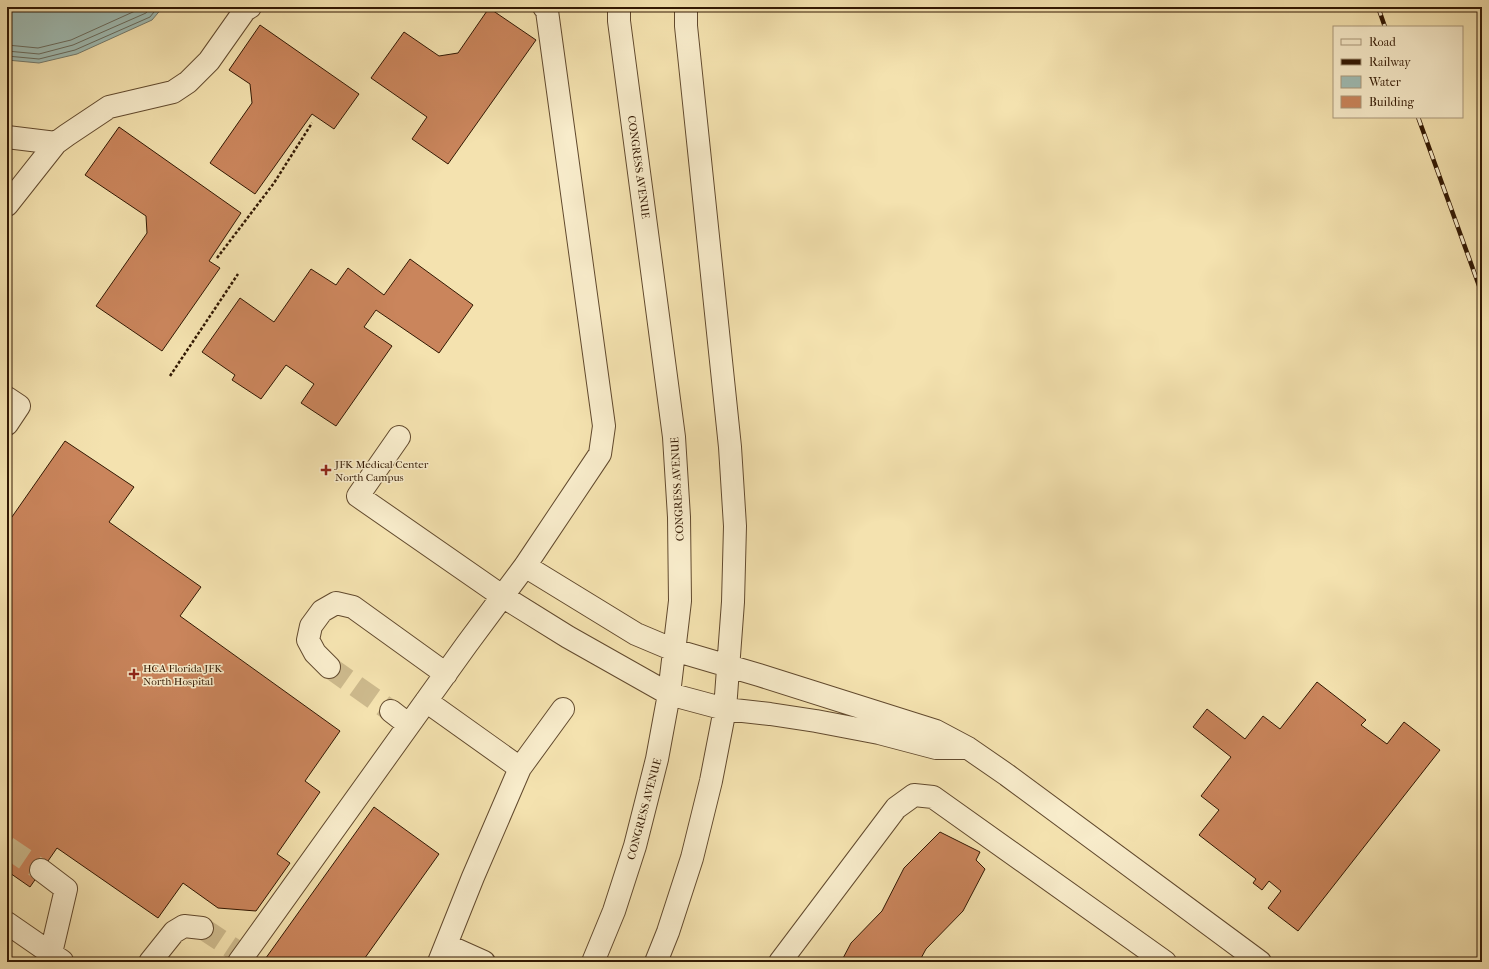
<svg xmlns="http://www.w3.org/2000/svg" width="1489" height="969" font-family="'IM FELL French Canon',serif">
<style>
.water{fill:#9fbcb4;stroke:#737a6d}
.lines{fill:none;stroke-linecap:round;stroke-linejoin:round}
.shore{stroke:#686a5c;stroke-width:1}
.building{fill:#ca855c;stroke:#321803}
.minor-tunnel{stroke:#cdba8d;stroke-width:22;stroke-dasharray:22 11;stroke-linecap:butt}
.minor-casing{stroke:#624a2e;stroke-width:24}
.path{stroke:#321803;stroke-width:2.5;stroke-dasharray:3 2;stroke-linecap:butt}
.minor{stroke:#f8eccb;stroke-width:22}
.rail-casing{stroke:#321803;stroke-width:4.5}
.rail{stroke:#f8eccb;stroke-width:3;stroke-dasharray:9;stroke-linecap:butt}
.poi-dot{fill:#8f2418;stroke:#f8eccb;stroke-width:1.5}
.labels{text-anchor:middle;stroke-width:3;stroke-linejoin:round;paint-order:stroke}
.street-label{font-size:11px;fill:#321803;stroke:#f8eccb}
.poi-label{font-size:11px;fill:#321803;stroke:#f8eccb;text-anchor:start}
</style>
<rect width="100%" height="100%" fill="#f4e2af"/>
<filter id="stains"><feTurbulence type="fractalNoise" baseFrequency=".005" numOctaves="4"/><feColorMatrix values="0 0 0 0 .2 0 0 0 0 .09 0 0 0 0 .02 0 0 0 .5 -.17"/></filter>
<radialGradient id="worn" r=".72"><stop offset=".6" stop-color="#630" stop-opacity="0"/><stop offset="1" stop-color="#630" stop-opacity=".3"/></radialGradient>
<path class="water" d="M 7,7 L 163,7 L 152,20 L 77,54 L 39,63 L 7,60 Z"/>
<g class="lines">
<path class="shore" d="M 7,45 L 38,48 L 71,40 L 144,7
M 7,51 L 39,54 L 73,45 L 146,13 L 151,7
M 7,56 L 39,59 L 75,50 L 150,17 L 158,7"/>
</g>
<path class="building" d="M 489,8 L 536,40 L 448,164 L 412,139 L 427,117 L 371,78 L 404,32 L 439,56 L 458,53 Z
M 260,25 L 359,94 L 334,129 L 312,114 L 255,194 L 210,163 L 252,103 L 250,84 L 229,70 Z
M 119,127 L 241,213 L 209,261 L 220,268 L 162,351 L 96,306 L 147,233 L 146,216 L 85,175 Z
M 410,259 L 473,305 L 439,353 L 376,310 L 364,327 L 392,346 L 336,426 L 301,403 L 314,384 L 286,365 L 261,399 L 232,380 L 235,375 L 202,352 L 240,298 L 274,322 L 311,269 L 336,285 L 348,268 L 384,295 Z
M 65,441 L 134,487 L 109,522 L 201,587 L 180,616 L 340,731 L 305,781 L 320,792 L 277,854 L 290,863 L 256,911 L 218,908 L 183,883 L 158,918 L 57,848 L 30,887 L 7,871 L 7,524 Z
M 1317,682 L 1366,720 L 1361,725 L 1387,744 L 1404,722 L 1440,750 L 1298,931 L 1268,908 L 1281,891 L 1269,881 L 1262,890 L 1253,883 L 1256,879 L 1199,835 L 1219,810 L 1201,796 L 1231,757 L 1193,727 L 1207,709 L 1245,739 L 1263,716 L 1280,729 Z
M 374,807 L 439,854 L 362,962 L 263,962 Z
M 940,832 L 980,852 L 976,860 L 985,869 L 963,911 L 926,949 L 919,962 L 841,962 L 851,943 L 882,911 L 904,868 Z"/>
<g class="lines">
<path class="minor-tunnel" d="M 329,667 L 391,711
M 7,847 L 41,870
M 202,928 L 235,950"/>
<g class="minor-casing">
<path id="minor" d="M 7,137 L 56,143
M 7,205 L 56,143 L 67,135 L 109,107 L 173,92 L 188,82 L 209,61 L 245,10 L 250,7
M 7,398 L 19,406 L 7,424
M 399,437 L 358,496 L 502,596 L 568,637 L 669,694 L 725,709 L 770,714 L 816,721 L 879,733 L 936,748 L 964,748
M 525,566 L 636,634 L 674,650 L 759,675 L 936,731 L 968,748 L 1007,775 L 1260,962
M 329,667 L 315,653 L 308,640 L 311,626 L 322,611 L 336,603 L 353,607 L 446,674
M 426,701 L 520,768
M 391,711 L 409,725
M 41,870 L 66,889 L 51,953
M 7,923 L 62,961
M 446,945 L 484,962
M 150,962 L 174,932 L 184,926 L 202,928
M 239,962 L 467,644 L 525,566 L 600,454 L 604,426 L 547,11 L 544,7
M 439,962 L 473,877 L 520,768 L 563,709
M 593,962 L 614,911 L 635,846 L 657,759 L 669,694 L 680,601 L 679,517 L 674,437 L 619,21 L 619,7
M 656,962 L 668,932 L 692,858 L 711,781 L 725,709 L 733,602 L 735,526 L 730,447 L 686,26 L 686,7
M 780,962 L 896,808 L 914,795 L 933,797 L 1165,962"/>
</g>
<path class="path" d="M 217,258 L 274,183 L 312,123
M 170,376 L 238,274"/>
<use href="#minor" class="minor"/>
<g class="rail-casing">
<path id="rail" d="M 1378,7 L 1385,27
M 1418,117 L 1482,294"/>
</g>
<use href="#rail" class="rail"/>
</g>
<g class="poi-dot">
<path d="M324 464h4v4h4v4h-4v4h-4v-4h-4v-4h4z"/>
<path d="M132 668h4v4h4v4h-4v4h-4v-4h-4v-4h4z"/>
</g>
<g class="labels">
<g class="street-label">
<text transform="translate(639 167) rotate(82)" y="4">CONGRESS AVENUE</text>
<text transform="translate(677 489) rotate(-93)" y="4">CONGRESS AVENUE</text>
<text transform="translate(644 809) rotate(-75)" y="4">CONGRESS AVENUE</text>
</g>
<g class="poi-label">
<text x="335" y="468">JFK Medical Center<tspan x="335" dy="13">North Campus</tspan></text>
<text x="143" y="672">HCA Florida JFK<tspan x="143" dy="13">North Hospital</tspan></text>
</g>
</g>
<rect width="1489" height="969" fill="none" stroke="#f4e2af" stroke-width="24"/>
<rect x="8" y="8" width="1473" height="953" fill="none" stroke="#321803" stroke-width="2"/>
<rect x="12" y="12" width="1465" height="945" fill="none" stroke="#321803"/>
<rect x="1333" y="26" width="130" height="92" fill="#f8eccb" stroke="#a9977b"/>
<rect x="1341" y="39" width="20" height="6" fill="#f8eccb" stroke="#a9977b"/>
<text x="1369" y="46" font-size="12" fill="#321803">Road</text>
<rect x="1341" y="59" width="20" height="6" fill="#321803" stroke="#a9977b"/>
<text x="1369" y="66" font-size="12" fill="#321803">Railway</text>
<rect x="1341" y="76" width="20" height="12" fill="#9fbcb4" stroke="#a9977b"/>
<text x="1369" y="86" font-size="12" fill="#321803">Water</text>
<rect x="1341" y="96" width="20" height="12" fill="#ca855c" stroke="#a9977b"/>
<text x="1369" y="106" font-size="12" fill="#321803">Building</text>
<rect width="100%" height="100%" filter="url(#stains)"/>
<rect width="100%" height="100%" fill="url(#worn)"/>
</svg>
